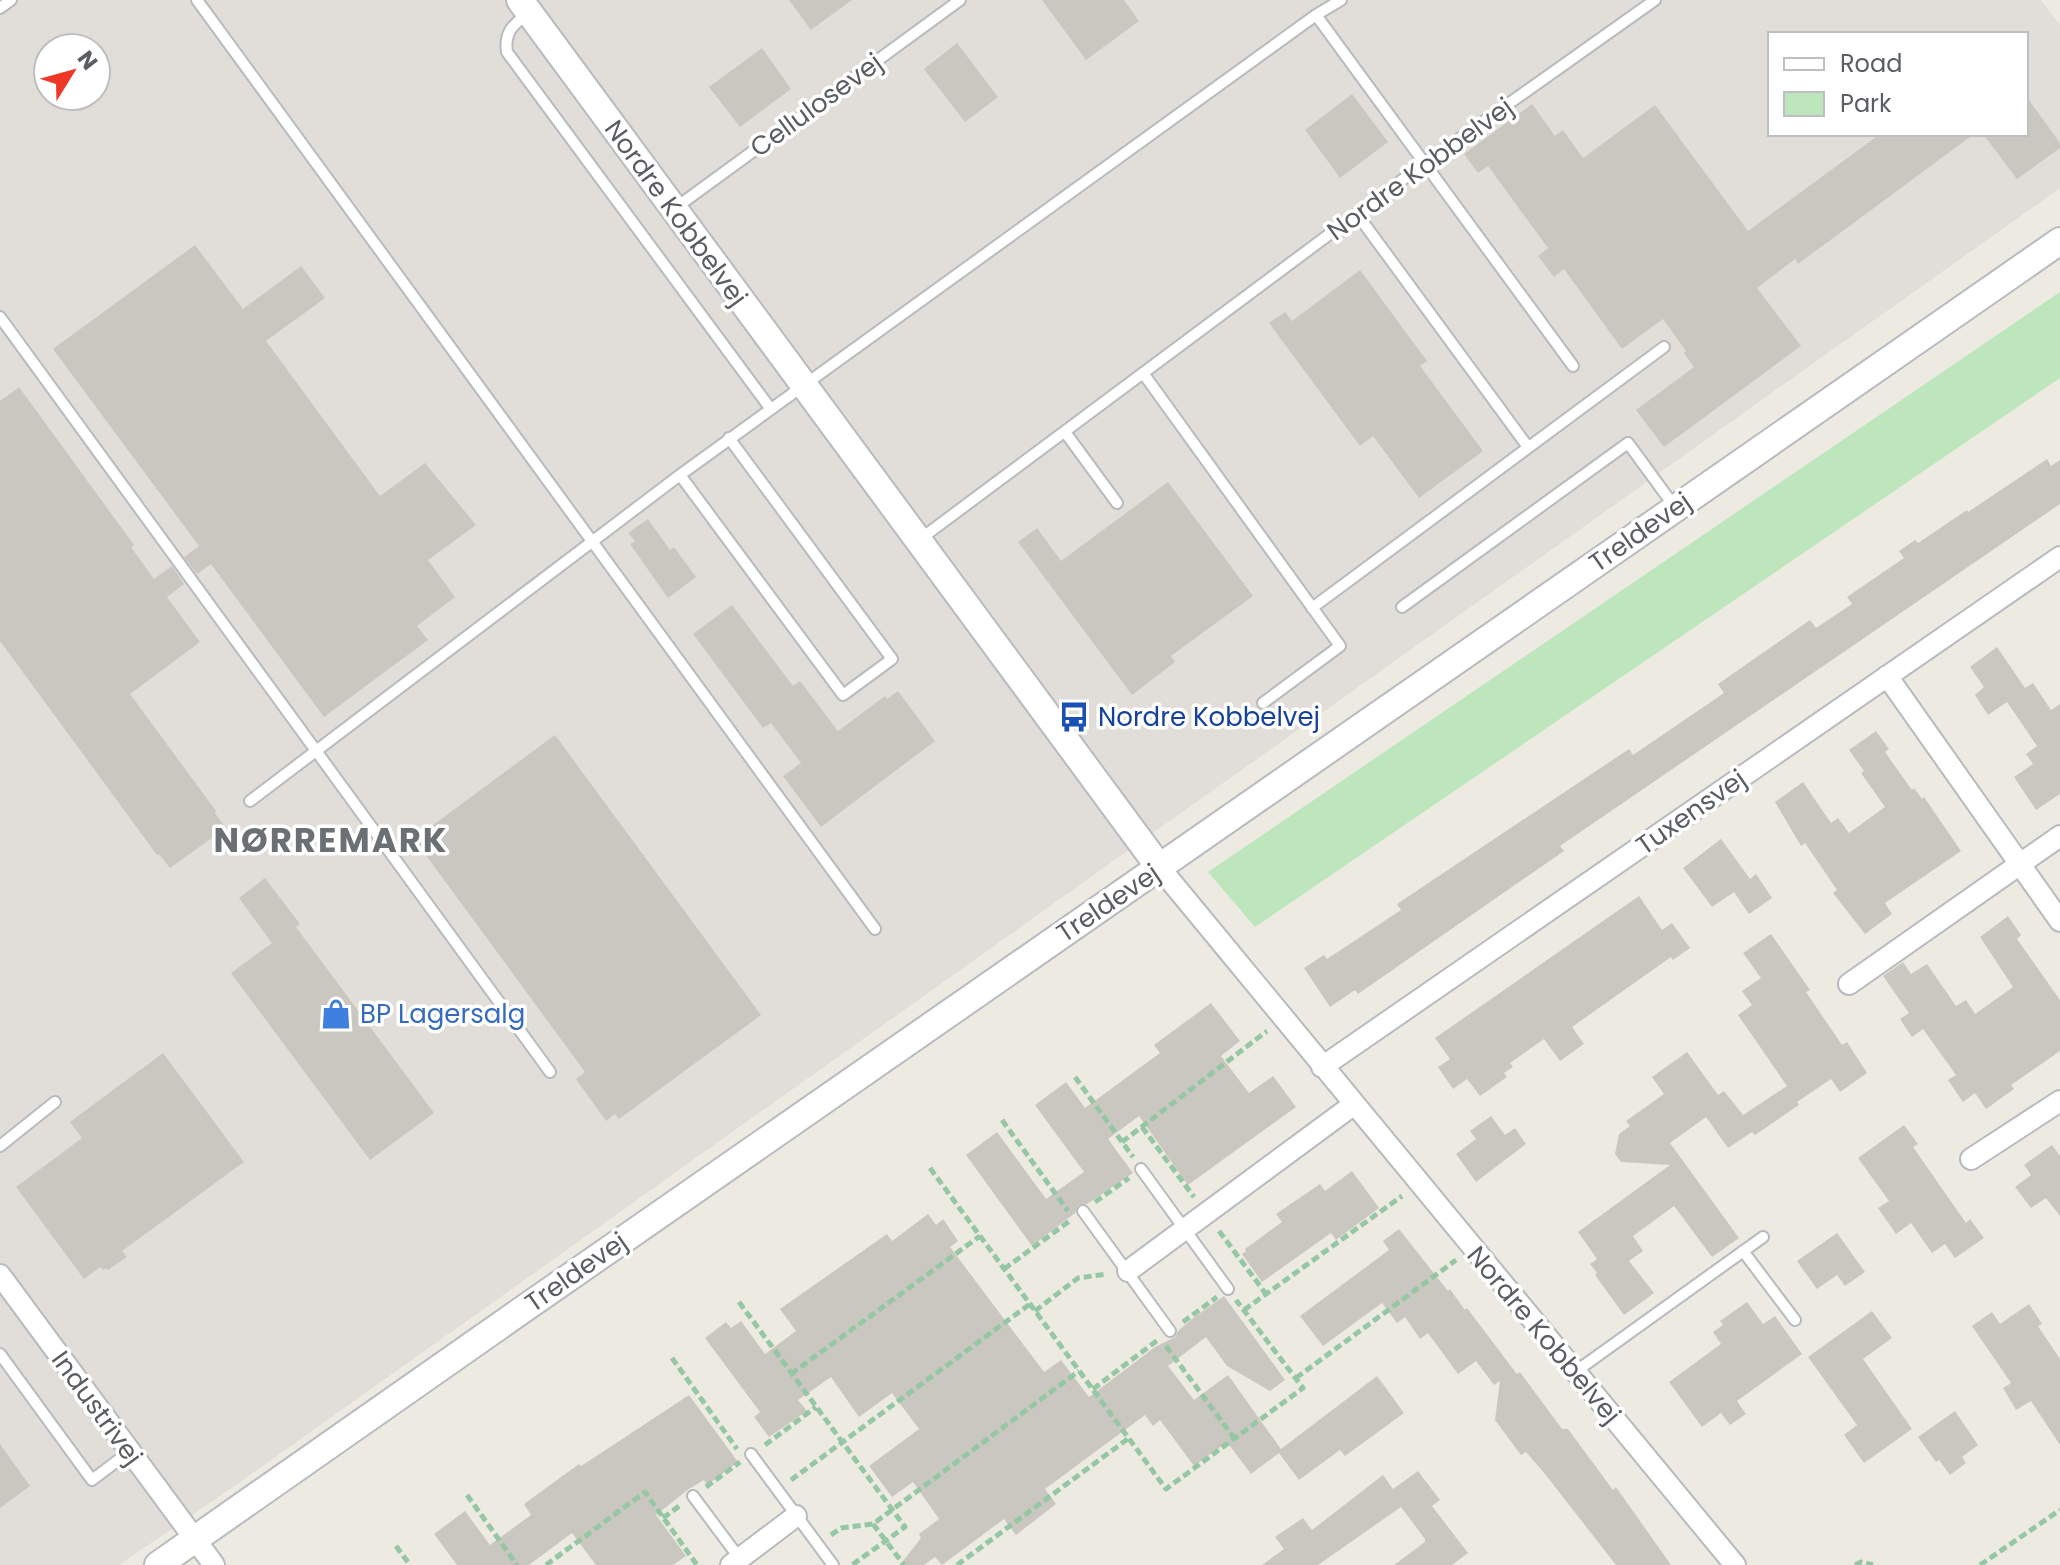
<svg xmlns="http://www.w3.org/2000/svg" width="2060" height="1565" font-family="Poppins,sans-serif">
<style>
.industrial{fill:#e1ded9;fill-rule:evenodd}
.green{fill:#bde6bd}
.building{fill:#cac7c1}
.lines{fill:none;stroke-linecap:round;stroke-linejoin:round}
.service-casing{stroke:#b7babf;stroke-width:14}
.minor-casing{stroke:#b7babf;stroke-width:24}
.tertiary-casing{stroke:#b7babf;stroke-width:30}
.path{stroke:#96c7a4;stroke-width:5;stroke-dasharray:8 4;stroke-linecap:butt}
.service{stroke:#fff;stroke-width:10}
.minor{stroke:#fff;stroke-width:20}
.tertiary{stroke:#fff;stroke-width:26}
.labels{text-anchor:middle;stroke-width:7;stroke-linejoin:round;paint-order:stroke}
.street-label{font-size:26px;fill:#5a5e63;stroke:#fff}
.transit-label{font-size:26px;fill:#164399;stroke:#fff;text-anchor:start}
.shop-label{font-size:26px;fill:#366cbe;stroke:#fff;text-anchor:start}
.district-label{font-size:34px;font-weight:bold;letter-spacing:2px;fill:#6b7075;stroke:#fff}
</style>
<rect width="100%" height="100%" fill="#edebe1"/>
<path class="industrial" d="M 0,0 L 2041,0 L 2060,25 L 2060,188 L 236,1485 L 119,1565 L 0,1565 ZM 1770,34 L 2026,34 L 2026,134 L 1770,134 ZM 48,48 L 96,48 L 96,96 L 48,96 Z"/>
<path class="green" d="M 2060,292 L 2060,378 L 1255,927 L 1208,872 Z"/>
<path class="building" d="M 789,0 L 852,0 L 811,30 Z
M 1042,0 L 1124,0 L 1139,21 L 1086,60 Z
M 957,43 L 998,97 L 965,122 L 924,69 Z
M 762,48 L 791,89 L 740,127 L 709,87 Z
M 1352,94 L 1388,142 L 1340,178 L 1305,130 Z
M 2026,96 L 2060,143 L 2060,148 L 2017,179 L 1983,134 L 2026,134 Z
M 1532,104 L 1555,136 L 1563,130 L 1583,158 L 1655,105 L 1748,231 L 1880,134 L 1974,134 L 1798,264 L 1795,259 L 1757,288 L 1801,346 L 1664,447 L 1636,410 L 1694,367 L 1684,353 L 1686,351 L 1663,319 L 1622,349 L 1564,269 L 1554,277 L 1538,256 L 1548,248 L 1488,166 L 1478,173 L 1464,154 Z
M 195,245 L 243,309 L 301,266 L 325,298 L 266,341 L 380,496 L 425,463 L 476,525 L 428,560 L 455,597 L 417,626 L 428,640 L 324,717 L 211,564 L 197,574 L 184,557 L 199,546 L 53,349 Z
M 1360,270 L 1427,361 L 1420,366 L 1483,451 L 1419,498 L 1373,436 L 1360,446 L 1269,323 L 1285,312 L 1292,321 Z
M 19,387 L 134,545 L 131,547 L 154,579 L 172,566 L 184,584 L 167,597 L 200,642 L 130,694 L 216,811 L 215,813 L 226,828 L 170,868 L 159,854 L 157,855 L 0,641 L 0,401 Z
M 2047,459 L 2051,466 L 2060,460 L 2060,504 L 1560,846 L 1564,851 L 1427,946 L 1358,994 L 1355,990 L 1330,1007 L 1304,968 L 1324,955 L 1327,959 L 1401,910 L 1397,904 L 1629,749 L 1633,755 L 1724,693 L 1718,684 L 1754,659 L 1810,620 L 1816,628 L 1852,604 L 1847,597 L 1904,558 L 1899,551 L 1915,540 L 1918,543 L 1967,510 L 1968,512 Z
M 1168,482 L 1253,596 L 1171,656 L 1175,662 L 1132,695 L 1018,542 L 1037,528 L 1061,561 Z
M 648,519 L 670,550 L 674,547 L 696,577 L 668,598 L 630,544 L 635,541 L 628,533 Z
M 732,605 L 793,686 L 800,681 L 838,731 L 885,696 L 887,699 L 898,691 L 935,741 L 821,827 L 783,776 L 801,763 L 771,723 L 763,728 L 693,634 Z
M 1997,647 L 2025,688 L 2033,683 L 2051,710 L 2060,704 L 2060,794 L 2036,810 L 2014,777 L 2033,764 L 2026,754 L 2037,746 L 2007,702 L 1988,715 L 1975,695 L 1984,687 L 1970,667 Z
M 1876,731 L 1889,749 L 1885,752 L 1912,790 L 1914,788 L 1922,799 L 1924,797 L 1961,851 L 1885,903 L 1892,914 L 1865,934 L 1833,893 L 1837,890 L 1805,843 L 1801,846 L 1775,802 L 1803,782 L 1831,823 L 1838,818 L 1849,833 L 1885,807 L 1861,773 L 1864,771 L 1849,750 Z
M 555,735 L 761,1015 L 619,1119 L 615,1114 L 606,1121 L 576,1079 L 585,1072 L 414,839 Z
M 1721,839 L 1750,879 L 1756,874 L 1772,898 L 1749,914 L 1734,892 L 1712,907 L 1683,868 Z
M 265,878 L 300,924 L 296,927 L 434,1113 L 370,1160 L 231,973 L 272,943 L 239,898 Z
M 1639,896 L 1662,930 L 1672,923 L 1690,948 L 1673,960 L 1671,957 L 1572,1027 L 1584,1044 L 1560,1061 L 1544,1039 L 1510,1063 L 1513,1067 L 1504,1073 L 1507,1077 L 1480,1096 L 1467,1079 L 1453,1089 L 1438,1067 L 1450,1059 L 1435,1038 Z
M 2008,916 L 2021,935 L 2017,939 L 2060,1000 L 2060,1051 L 2011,1085 L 2014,1089 L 1986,1109 L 1975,1093 L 1963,1102 L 1948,1080 L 1956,1075 L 1923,1029 L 1912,1037 L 1900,1019 L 1909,1013 L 1883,976 L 1903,962 L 1911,974 L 1927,964 L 1956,1006 L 1966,1000 L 1975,1014 L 2013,987 L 1980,937 Z
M 1771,934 L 1810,990 L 1806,992 L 1842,1045 L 1847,1042 L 1867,1073 L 1840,1092 L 1831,1079 L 1797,1102 L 1799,1105 L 1755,1135 L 1752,1132 L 1728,1148 L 1706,1117 L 1670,1143 L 1739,1238 L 1712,1257 L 1674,1206 L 1633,1236 L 1643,1251 L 1629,1261 L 1654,1293 L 1624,1315 L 1595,1275 L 1597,1273 L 1590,1264 L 1597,1259 L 1578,1232 L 1670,1165 L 1621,1162 L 1615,1154 L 1619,1134 L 1630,1126 L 1626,1121 L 1664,1094 L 1652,1077 L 1687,1052 L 1718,1095 L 1724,1091 L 1743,1115 L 1787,1086 L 1738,1015 L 1752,1005 L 1742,991 L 1761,978 L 1743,953 Z
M 1211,1003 L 1240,1041 L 1221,1056 L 1249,1093 L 1273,1076 L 1296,1107 L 1188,1185 L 1139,1116 L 1108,1139 L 1133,1173 L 1087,1204 L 1078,1205 L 1075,1213 L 1032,1246 L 966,1155 L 997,1132 L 1046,1199 L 1084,1172 L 1035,1105 L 1066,1082 L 1085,1108 L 1160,1053 L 1154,1045 Z
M 163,1053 L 244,1162 L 122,1251 L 127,1257 L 108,1270 L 106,1268 L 103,1270 L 100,1267 L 84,1279 L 16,1187 L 82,1138 L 70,1122 Z
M 1491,1116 L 1505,1135 L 1515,1128 L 1526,1144 L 1476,1182 L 1456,1154 L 1476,1139 L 1470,1131 Z
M 1904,1125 L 1918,1144 L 1913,1147 L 1966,1223 L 1970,1219 L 1984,1238 L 1955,1258 L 1945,1244 L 1932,1253 L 1911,1223 L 1896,1234 L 1878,1208 L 1889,1201 L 1858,1158 Z
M 2052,1145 L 2060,1156 L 2060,1216 L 2046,1198 L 2031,1208 L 2015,1187 L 2031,1175 L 2024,1165 Z
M 1352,1171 L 1379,1208 L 1336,1240 L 1331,1233 L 1262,1282 L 1242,1254 L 1246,1251 L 1245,1249 L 1282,1222 L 1276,1214 L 1320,1184 L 1325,1191 Z
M 928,1214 L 936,1225 L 943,1219 L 958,1241 L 950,1247 L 1044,1372 L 1061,1360 L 1089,1397 L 1155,1347 L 1175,1337 L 1178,1331 L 1192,1319 L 1224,1296 L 1285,1380 L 1270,1391 L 1227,1366 L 1206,1337 L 1168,1366 L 1194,1400 L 1228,1375 L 1281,1449 L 1377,1376 L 1404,1413 L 1345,1456 L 1340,1450 L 1299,1480 L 1279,1453 L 1251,1474 L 1227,1442 L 1194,1466 L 1160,1420 L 1153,1426 L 1145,1415 L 1045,1489 L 1056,1504 L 1016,1535 L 1004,1519 L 942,1565 L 935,1557 L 924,1565 L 900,1565 L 921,1538 L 919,1534 L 939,1519 L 913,1482 L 892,1497 L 869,1466 L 919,1429 L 892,1393 L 859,1417 L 831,1377 L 798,1400 L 807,1411 L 769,1437 L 754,1417 L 760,1412 L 705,1338 L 726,1322 L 731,1328 L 741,1321 L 765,1354 L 796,1331 L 780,1309 L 887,1234 L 892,1241 Z
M 1399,1229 L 1448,1291 L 1450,1289 L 1465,1310 L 1467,1308 L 1513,1369 L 1517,1374 L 1520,1372 L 1562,1429 L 1568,1429 L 1613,1490 L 1616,1487 L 1671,1565 L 1616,1565 L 1545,1474 L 1526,1452 L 1521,1455 L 1495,1420 L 1500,1381 L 1494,1385 L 1476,1361 L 1458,1374 L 1428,1333 L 1420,1339 L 1405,1317 L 1397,1323 L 1382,1303 L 1323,1346 L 1300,1316 L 1389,1250 L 1383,1241 Z
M 1837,1233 L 1865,1272 L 1845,1286 L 1837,1275 L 1817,1289 L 1797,1261 Z
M 1747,1302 L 1763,1324 L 1775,1316 L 1802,1354 L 1737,1401 L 1746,1414 L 1730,1425 L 1721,1413 L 1702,1427 L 1669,1382 L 1721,1344 L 1713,1332 L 1723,1325 L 1720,1321 Z
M 2029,1304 L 2042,1324 L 2038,1326 L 2060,1359 L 2060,1445 L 2031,1401 L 2016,1410 L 2003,1388 L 2011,1383 L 1972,1326 L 1992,1312 L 2000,1324 Z
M 1872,1311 L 1892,1338 L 1863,1359 L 1912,1429 L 1864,1463 L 1844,1435 L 1857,1425 L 1808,1357 Z
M 689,1395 L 738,1462 L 707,1485 L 704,1480 L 689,1489 L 656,1515 L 686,1556 L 673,1565 L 596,1565 L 572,1533 L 529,1565 L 457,1565 L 434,1534 L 465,1511 L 490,1545 L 531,1515 L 524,1504 L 579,1464 L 581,1466 L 598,1455 Z
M 1955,1411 L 1978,1445 L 1962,1457 L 1966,1463 L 1950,1475 L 1939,1460 L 1936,1462 L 1918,1437 Z
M 0,1444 L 30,1486 L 0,1508 Z
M 1418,1471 L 1440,1500 L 1432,1506 L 1468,1553 L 1452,1565 L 1394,1565 L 1425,1542 L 1425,1539 L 1401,1507 L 1318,1565 L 1262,1565 L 1284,1549 L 1275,1537 L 1303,1518 L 1312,1530 L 1383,1475 L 1393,1489 Z"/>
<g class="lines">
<g class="service-casing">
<path id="service" d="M 197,0 L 875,929
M 0,8 L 11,0
M 527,14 C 513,25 504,32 507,52 L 770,408
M 1316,15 L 1573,366
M 674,209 L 960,0
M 1357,214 L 1528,447
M 0,317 L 550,1072
M 1143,373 L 1340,646 L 1263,703
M 1065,432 L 1117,503
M 729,438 L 892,659 L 843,695 L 680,475 L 1316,15 L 1341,0
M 919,540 L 1425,163 L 1655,0
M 1402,607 L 1628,443 L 1674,506
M 1312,608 L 1664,347
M 250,801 L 680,475
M 0,1146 L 55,1102
M 1141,1169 L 1228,1289
M 1083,1211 L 1170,1331
M 1743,1251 L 1795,1320
M 0,1354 L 92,1480 L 129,1452
M 1575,1372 L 1763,1237
M 751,1454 L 833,1565
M 693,1496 L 740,1559"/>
</g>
<g class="minor-casing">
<path id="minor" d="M 1887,676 L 2060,921
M 1160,868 L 1735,1565
M 1849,984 L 2060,836
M 1322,1067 L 2060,557
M 1971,1159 L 2060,1101
M 1128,1271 L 1353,1105
M 0,1275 L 214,1565
M 731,1565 L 796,1516"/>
</g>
<g class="tertiary-casing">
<path id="tertiary" d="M 520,0 L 1160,868
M 158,1565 C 790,1121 1426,683 2060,241"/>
</g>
<path class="path" d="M 1075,1077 L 1133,1157
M 1002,1120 L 1068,1211
M 1142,1127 L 1194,1197
M 1122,1142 L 1267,1031
M 930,1168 L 1166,1489 L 1303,1388 L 1236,1300
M 1095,1202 L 1129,1178
M 1219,1231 L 1266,1294
M 1004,1269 L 1071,1220
M 739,1302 L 905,1527 L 852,1565
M 1244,1310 L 1402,1196
M 1035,1311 L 1078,1278 L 1107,1274
M 1183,1322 L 1217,1297
M 1166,1346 L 1234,1438
M 672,1358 L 737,1449
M 791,1374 L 980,1236
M 1296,1378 L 1456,1260
M 1093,1389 L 1159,1339
M 765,1445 L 816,1407
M 791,1480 L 1030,1304
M 706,1487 L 740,1462
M 467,1495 L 517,1565
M 663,1518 L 682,1504
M 873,1524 L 904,1565
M 831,1535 L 841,1528 L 873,1524 L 1079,1371
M 396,1546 L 410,1565
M 546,1565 L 645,1492 L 697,1565
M 957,1565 L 1129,1438
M 1855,1565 L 1861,1562 L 1873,1565
M 1980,1565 L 2060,1510"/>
<use href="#service" class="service"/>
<use href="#minor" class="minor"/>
<use href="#tertiary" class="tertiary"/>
</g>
<defs>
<g id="bus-bare" transform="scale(2.4)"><path d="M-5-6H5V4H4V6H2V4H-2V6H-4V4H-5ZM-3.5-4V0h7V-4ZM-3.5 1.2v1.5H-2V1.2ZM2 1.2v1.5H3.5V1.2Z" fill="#1a4fb4" stroke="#fff" stroke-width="2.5" paint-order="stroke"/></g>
<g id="shop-bare" transform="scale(2.4)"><path d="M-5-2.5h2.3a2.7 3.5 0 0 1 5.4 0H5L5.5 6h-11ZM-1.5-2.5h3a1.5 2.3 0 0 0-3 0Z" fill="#3f7fe0" stroke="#fff" stroke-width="2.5" paint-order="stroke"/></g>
</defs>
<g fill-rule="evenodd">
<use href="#bus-bare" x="1074" y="717"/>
<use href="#shop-bare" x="336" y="1014"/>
</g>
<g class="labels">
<g class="street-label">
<text transform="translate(816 105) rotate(-36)" y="9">Cellulosevej</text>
<text transform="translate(1420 169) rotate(-36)" y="9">Nordre Kobbelvej</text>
<text transform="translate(676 213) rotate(54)" y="9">Nordre Kobbelvej</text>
<text transform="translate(1640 532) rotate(-35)" y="9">Treldevej</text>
<text transform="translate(1691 812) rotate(-35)" y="9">Tuxensvej</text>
<text transform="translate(1108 903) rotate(-34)" y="9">Treldevej</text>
<text transform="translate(576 1272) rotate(-35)" y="9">Treldevej</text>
<text transform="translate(1544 1335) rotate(50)" y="9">Nordre Kobbelvej</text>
<text transform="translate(97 1408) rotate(54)" y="9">Industrivej</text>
</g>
<g class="transit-label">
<text x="1098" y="726">Nordre Kobbelvej</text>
</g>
<g class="shop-label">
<text x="360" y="1023">BP Lagersalg</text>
</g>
<g class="district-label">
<text x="331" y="852">NØRREMARK</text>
</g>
</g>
<rect x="1768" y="32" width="260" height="104" fill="#ffffff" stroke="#bdbfc1" stroke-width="2"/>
<rect x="1784" y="58" width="40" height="12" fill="#ffffff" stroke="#bdbfc1" stroke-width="2"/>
<text x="1840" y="72" font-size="24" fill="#5a5e63">Road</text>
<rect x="1784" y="92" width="40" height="24" fill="#bde6bd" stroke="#bdbfc1" stroke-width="2"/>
<text x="1840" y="112" font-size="24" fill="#5a5e63">Park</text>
<g transform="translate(72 72) rotate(53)"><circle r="38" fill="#ffffff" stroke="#bdbfc1" stroke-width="2"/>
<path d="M0-6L14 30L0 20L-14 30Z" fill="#ee3727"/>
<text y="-12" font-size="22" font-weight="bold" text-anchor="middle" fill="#5a5e63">N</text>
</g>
</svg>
